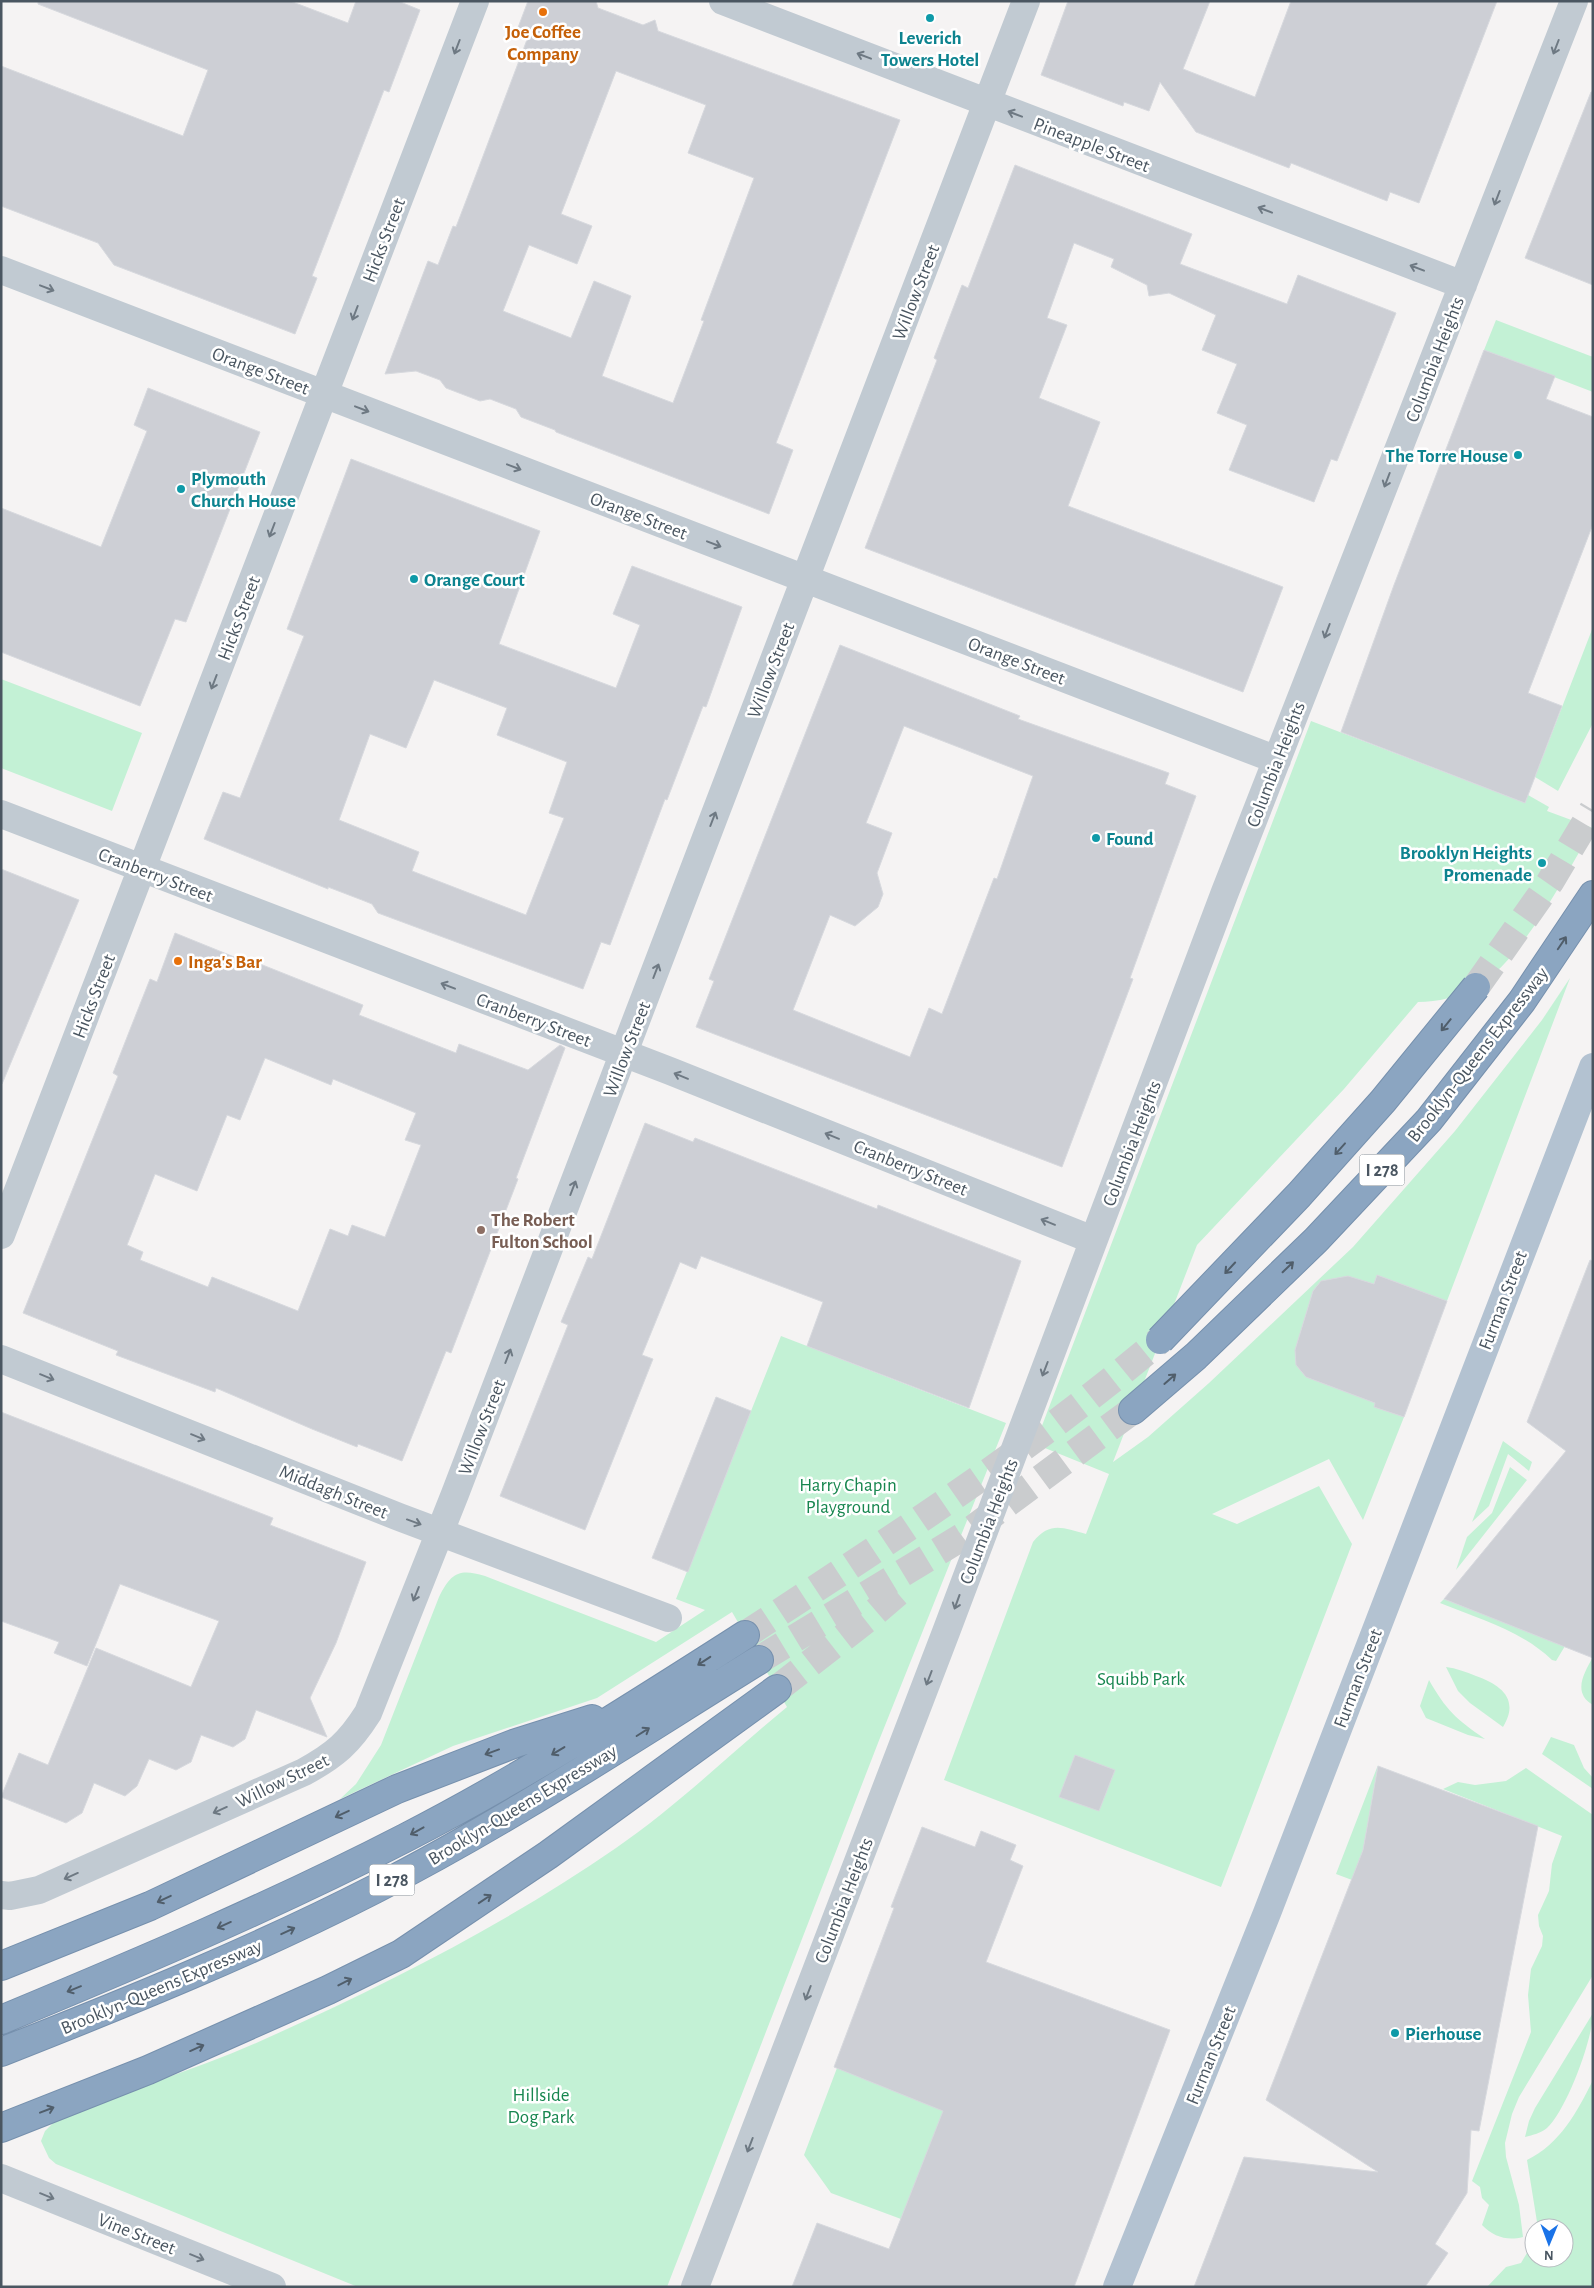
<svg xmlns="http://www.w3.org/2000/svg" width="1594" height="2288" font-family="'Alegreya Sans',sans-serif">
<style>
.green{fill:#c3f1d5}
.building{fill:#cdcfd5;stroke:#d7d9de;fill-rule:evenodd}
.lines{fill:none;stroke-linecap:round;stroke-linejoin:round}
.highway-tunnel{stroke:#caccce;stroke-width:28;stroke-dasharray:28 14;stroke-linecap:butt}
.highway-casing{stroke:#7690ad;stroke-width:30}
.minor{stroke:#c1cad2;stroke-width:28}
.major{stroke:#b3c2d1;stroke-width:28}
.highway{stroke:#8ba5c1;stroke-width:28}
.highway-bridge-casing{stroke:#7690ad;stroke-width:30;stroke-linecap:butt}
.highway-bridge{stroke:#8ba5c1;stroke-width:28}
.oneway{stroke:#6e7983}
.oneway2{stroke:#505e6b}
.food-dot{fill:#e8710a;stroke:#fff;stroke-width:2}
.culture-dot{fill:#0f9aa8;stroke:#fff;stroke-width:2}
.education-dot{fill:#8d6e63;stroke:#fff;stroke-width:2}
.labels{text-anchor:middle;stroke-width:5;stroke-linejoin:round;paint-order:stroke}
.shield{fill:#fff;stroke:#808990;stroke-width:1}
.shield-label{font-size:18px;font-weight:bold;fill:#4a5661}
.food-label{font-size:19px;font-weight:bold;fill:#c56008;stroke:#fff}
.culture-label{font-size:19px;font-weight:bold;fill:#0d838f;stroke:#fff;text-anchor:start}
.street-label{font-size:19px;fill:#4a5661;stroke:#fff}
.education-label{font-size:19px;font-weight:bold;fill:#785e54;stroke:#fff;text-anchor:start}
.park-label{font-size:19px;fill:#17864f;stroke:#fff}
</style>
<rect width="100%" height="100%" fill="#f5f3f3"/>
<path class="green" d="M 1496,320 L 1593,357 L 1593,392 L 1484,350 Z
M 1593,627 L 1593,723 L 1558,791 L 1535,777 Z
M 1,679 L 142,733 L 112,811 L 1,768 Z
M 1311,721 L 1525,803 L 1528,795 L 1549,807 L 1547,811 L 1593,828 C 1566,874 1522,961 1476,987 C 1458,997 1438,1002 1418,1002 L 1344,1089 L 1197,1245 L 1113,1462 L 1148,1437 L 1209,1383 L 1353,1247 L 1455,1131 L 1542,1020 L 1570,978 L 1447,1301 L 1377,1275 L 1374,1284 L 1353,1278 L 1351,1283 L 1337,1278 L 1321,1281 L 1313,1291 L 1295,1350 L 1296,1365 L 1306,1377 L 1375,1403 L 1374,1407 L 1404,1417 L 1363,1520 L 1329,1459 L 1212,1514 L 1237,1524 L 1319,1486 L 1352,1544 L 1221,1887 L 944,1780 L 1033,1542 C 1050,1521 1063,1528 1086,1534 L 1109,1474 L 1035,1444 Z
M 781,1336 L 1006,1423 L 878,1743 L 667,2287 L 358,2287 L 56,2164 L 49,2158 L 41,2141 L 45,2131 L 55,2121 C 123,2090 197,2070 265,2039 C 385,1985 508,1923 616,1848 C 677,1806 730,1754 787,1707 L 732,1612 L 597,1698 L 453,1746 L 340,1799 L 356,1784 L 381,1745 L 439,1597 C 451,1573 459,1568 485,1576 L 656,1642 L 705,1610 L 676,1599 Z
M 1503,1441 L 1532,1462 L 1529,1471 L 1508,1454 L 1489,1506 L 1472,1522 Z
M 1510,1467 L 1527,1480 L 1456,1570 L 1467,1537 L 1492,1513 Z
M 1444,1599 L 1565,1646 L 1556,1661 L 1552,1660 C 1521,1630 1479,1619 1440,1603 Z
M 1593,1657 L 1593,1705 C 1572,1693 1584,1673 1593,1657 Z
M 1446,1667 C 1456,1668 1466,1672 1476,1676 C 1501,1685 1520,1699 1503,1727 L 1470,1703 L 1458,1691 Z
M 1429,1680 C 1446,1710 1456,1719 1485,1739 L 1468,1735 L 1426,1718 L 1420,1706 Z
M 1551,1737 L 1574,1745 L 1584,1768 L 1593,1778 L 1593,1789 L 1542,1754 Z
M 1378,1765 L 1363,1850 L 1352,1880 L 1336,1874 Z
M 1526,1768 L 1593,1815 L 1593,1975 L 1519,2097 L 1512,2114 L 1505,2143 L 1506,2157 L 1519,2205 L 1523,2237 C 1507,2241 1494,2237 1482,2225 L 1489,2205 L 1482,2198 L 1480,2187 L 1472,2181 L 1531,2032 L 1528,1995 L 1531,1969 L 1542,1946 L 1543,1936 L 1539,1926 L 1538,1915 L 1549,1891 L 1552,1864 L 1562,1836 L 1443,1789 L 1458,1782 L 1475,1785 L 1506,1781 Z
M 1593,2013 C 1593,2039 1566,2111 1547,2128 C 1541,2133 1533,2135 1525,2137 L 1529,2121 L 1535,2108 Z
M 837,2068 L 975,2068 L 901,2219 L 831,2193 L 804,2155 Z
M 1593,2080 L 1593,2287 L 1487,2287 L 1506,2267 L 1521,2263 L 1534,2241 L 1534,2258 L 1564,2258 L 1564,2228 L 1538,2228 L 1527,2160 C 1560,2144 1577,2112 1593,2080 Z"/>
<path class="building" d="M 38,1 L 290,1 L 348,23 L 356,1 L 398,1 L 420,10 L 389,92 L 384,90 L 312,276 L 317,278 L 295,334 L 114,265 L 98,243 L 1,206 L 1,66 L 183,136 L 208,70 L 38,4 Z
M 528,1 L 596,1 L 598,8 L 643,25 L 655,20 L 658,31 L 900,120 L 776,443 L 793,450 L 769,514 L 556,432 L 555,430 L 521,417 L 516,409 L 490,399 L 480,401 L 446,388 L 440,380 L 416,371 L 385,374 L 428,261 L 438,265 L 453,226 L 456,227 L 474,180 L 528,37 L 516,33 ZM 616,71 L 706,105 L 688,153 L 754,178 L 701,320 L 704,321 L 673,403 L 602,376 L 631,296 L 594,281 L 571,338 L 503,311 L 529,245 L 577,264 L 592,226 L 561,214 Z
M 1068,1 L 1210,1 L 1183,69 L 1255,97 L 1291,1 L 1497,1 L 1419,203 L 1390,192 L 1387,201 L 1291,163 L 1289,168 L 1196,132 L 1160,82 L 1149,111 L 1124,102 L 1123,106 L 1041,75 Z
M 1591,92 L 1593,92 L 1593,285 L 1525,258 Z
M 1015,165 L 1192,234 L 1180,264 L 1287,304 L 1298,275 L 1396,313 L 1337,461 L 1331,459 L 1314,502 L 1229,470 L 1247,425 L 1217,413 L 1237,364 L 1202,350 L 1216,315 L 1169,293 L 1149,296 L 1147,285 L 1111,267 L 1114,259 L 1074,243 L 1047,318 L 1067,325 L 1039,398 L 1100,422 L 1068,506 L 1283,587 L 1243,692 L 865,548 L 937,360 L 934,358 L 962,285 L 968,288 Z
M 1484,350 L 1555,376 L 1546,399 L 1593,417 L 1593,524 L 1528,693 L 1562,706 L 1525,803 L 1341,732 L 1394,585 Z
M 148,388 L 260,432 L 186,622 L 175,619 L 140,706 L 1,652 L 1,508 L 101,547 L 147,431 L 134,425 Z
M 351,459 L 540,531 L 499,644 L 616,688 L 640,625 L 613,614 L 632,566 L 742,607 L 706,707 L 703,706 L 667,800 L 665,799 L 610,945 L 601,942 L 583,989 L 378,913 L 372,904 L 362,900 L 328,887 L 328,889 L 204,839 L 223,792 L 240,798 L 304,636 L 287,629 ZM 434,680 L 507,708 L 497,735 L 567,762 L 549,813 L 564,818 L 526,915 L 412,871 L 419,852 L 339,820 L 370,734 L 406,748 Z
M 840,645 L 1020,716 L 1018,719 L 1169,773 L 1165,784 L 1196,796 L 1130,978 L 1133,979 L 1062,1167 L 696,1027 L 714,981 L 709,979 ZM 904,726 L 1033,776 L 997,879 L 994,878 L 942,1014 L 929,1008 L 910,1057 L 793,1010 L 830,915 L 855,926 L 878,907 L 883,894 L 877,873 L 892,833 L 866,823 Z
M 1,869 L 79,900 L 2,1084 L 1,1083 Z
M 175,933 L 254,965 L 255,962 L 363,1005 L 359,1015 L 456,1053 L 459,1044 L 528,1070 L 560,1045 L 565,1048 L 516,1178 L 518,1179 L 451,1353 L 446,1351 L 402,1461 L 358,1444 L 357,1447 L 312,1429 L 216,1388 L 215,1392 L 116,1355 L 118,1351 L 23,1313 L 118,1076 L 113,1073 L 131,1027 L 150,979 L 157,982 ZM 265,1058 L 331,1085 L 333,1079 L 416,1113 L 405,1140 L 421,1145 L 385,1237 L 352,1225 L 348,1236 L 330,1229 L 298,1311 L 212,1277 L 208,1287 L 140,1260 L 143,1252 L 127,1245 L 155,1174 L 197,1191 L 227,1115 L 240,1120 Z
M 645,1123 L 693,1142 L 695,1138 L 877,1209 L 878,1205 L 1021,1261 L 969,1408 L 807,1346 L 823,1302 L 701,1256 L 696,1269 L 680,1262 L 642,1355 L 653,1359 L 585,1530 L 500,1496 L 568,1325 L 561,1322 L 588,1257 L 592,1259 Z
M 1590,1260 L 1593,1261 L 1593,1658 L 1444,1599 L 1566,1451 L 1527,1422 Z
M 1377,1275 L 1447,1301 L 1404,1417 L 1374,1407 L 1375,1403 L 1306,1377 L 1296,1365 L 1295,1350 L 1313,1291 L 1321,1281 L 1348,1276 L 1374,1284 Z
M 716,1397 L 751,1411 L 688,1572 L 652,1558 Z
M 1,1412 L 273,1518 L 270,1525 L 366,1562 L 336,1643 L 310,1698 L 327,1737 L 256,1710 L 245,1739 L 233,1747 L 201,1735 L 191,1762 L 176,1770 L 149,1759 L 137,1786 L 125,1796 L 94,1783 L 82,1813 L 66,1823 L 1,1797 L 19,1753 L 48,1765 L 96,1648 L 191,1687 L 219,1621 L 120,1584 L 87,1666 L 54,1653 L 59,1642 L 1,1621 Z
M 1075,1755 L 1115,1770 L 1099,1811 L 1059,1797 Z
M 1378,1766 L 1538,1826 L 1479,2131 L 1471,2130 L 1467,2193 L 1435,2244 L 1448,2253 L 1425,2287 L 1194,2287 L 1244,2157 L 1378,2172 L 1266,2100 L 1363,1850 Z
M 922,1827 L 975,1847 L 981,1831 L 1016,1845 L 1010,1860 L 1023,1866 L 986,1962 L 1170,2030 L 1074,2287 L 792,2287 L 817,2223 L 889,2249 L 943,2111 L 834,2067 L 894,1908 L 891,1907 Z"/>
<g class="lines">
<path class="highway-tunnel" d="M 1476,987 L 1550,882 L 1593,810
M 745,1635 C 888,1541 1030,1451 1160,1340
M 759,1660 L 962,1537 L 1133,1410
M 777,1689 L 867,1619 L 902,1589"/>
<g class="highway-casing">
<path id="highway" d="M 1133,1410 L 1196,1356 L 1316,1240 L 1429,1120 L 1522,1001 L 1593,895
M 1,1966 L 150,1906 L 397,1789 L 516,1743 L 592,1719
M 1,2020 C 138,1963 273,1906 405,1838 C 522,1778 634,1706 745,1635
M 1,2052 C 128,2002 254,1951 375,1889 C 508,1821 633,1738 759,1660
M 1,2128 L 148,2070 L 328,1990 L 401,1954 L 548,1855 L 777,1689"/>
</g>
<path class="minor" d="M 723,1 L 1463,285
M 1,270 L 1277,760
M 1,814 L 670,1071 L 1093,1240
M 1,1235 L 475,1
M 1,1359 L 399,1517 L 668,1618
M 1,1895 L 10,1896 L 39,1890 L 304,1772 C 335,1755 349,1743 368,1713 L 455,1494 L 1026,1
M 1,2178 L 272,2287
M 695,2287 L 946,1632 L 1225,892 L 1574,1"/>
<path class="major" d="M 1117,2287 L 1267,1913 L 1593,1067"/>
<use href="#highway" class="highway"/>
<g class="highway-bridge-casing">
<path id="highway-bridge" d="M 1160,1340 L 1299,1195 L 1383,1101 L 1476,987"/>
</g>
<use href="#highway-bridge" class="highway-bridge"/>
</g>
<defs><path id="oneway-shaft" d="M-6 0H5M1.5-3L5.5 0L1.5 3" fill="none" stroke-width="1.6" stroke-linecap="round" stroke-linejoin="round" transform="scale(1.25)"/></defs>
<g class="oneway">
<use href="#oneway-shaft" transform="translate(457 47) rotate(111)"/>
<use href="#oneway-shaft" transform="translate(1556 47) rotate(111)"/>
<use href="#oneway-shaft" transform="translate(864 56) rotate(-159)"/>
<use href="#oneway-shaft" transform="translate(1015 114) rotate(-159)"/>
<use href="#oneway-shaft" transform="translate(1497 198) rotate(111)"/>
<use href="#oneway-shaft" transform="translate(1265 210) rotate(-159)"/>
<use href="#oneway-shaft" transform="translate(1417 268) rotate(-159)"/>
<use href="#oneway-shaft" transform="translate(47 288) rotate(21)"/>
<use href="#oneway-shaft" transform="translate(355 313) rotate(111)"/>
<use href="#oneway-shaft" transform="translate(362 409) rotate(21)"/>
<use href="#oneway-shaft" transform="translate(514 467) rotate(21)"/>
<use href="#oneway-shaft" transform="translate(1387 480) rotate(111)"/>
<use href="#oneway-shaft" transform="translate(272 530) rotate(111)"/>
<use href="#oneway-shaft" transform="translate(714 544) rotate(21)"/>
<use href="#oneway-shaft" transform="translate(1327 631) rotate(111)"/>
<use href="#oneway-shaft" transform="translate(214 682) rotate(111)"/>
<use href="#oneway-shaft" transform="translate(713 819) rotate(-69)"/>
<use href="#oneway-shaft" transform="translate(656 971) rotate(-69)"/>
<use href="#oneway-shaft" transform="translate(448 986) rotate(-159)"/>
<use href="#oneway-shaft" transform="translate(681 1076) rotate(-158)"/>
<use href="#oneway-shaft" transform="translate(832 1136) rotate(-158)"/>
<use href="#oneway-shaft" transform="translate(573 1188) rotate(-69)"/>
<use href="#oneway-shaft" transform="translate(1048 1222) rotate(-158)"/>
<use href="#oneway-shaft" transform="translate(508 1356) rotate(-69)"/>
<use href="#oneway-shaft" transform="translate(1045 1369) rotate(111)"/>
<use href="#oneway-shaft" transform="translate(47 1377) rotate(22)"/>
<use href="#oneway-shaft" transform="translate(198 1437) rotate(22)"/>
<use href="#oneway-shaft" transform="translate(414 1522) rotate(20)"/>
<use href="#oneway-shaft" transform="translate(416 1594) rotate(112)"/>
<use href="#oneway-shaft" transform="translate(957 1602) rotate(110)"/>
<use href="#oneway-shaft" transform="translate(929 1678) rotate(111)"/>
<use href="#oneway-shaft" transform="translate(220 1810) rotate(156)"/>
<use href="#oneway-shaft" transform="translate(71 1876) rotate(156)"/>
<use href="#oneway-shaft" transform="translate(808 1993) rotate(111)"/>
<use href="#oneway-shaft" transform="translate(750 2145) rotate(111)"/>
<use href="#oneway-shaft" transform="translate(47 2196) rotate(22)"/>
<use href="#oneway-shaft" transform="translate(197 2257) rotate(22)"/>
</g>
<g class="oneway2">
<use href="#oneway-shaft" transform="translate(1562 943) rotate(-56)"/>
<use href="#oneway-shaft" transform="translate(1446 1025) rotate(129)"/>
<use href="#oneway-shaft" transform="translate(1340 1149) rotate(132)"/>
<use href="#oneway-shaft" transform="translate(1288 1267) rotate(-44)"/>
<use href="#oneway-shaft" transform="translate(1230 1268) rotate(133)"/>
<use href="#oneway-shaft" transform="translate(1170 1379) rotate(-41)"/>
<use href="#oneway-shaft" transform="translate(704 1661) rotate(147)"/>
<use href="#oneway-shaft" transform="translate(643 1732) rotate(-32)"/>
<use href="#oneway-shaft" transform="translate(558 1751) rotate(149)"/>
<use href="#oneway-shaft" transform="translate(492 1752) rotate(160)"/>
<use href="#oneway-shaft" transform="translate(342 1814) rotate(155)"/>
<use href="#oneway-shaft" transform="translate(417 1831) rotate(151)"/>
<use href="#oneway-shaft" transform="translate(164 1899) rotate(155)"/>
<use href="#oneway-shaft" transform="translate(485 1899) rotate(-34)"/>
<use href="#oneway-shaft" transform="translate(224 1925) rotate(156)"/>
<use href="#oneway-shaft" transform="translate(288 1931) rotate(-25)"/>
<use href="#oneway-shaft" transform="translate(345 1982) rotate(-27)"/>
<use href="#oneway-shaft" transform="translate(74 1989) rotate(158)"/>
<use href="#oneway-shaft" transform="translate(197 2048) rotate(-24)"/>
<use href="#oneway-shaft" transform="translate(47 2110) rotate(-21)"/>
</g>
<g class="food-dot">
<circle cx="543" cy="12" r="5"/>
<circle cx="178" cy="961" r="5"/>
</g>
<g class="culture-dot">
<circle cx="930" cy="18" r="5"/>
<circle cx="1518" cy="455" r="5"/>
<circle cx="181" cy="489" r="5"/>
<circle cx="414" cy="579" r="5"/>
<circle cx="1096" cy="838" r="5"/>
<circle cx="1542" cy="863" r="5"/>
<circle cx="1395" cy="2033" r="5"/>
</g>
<circle class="education-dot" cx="481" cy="1230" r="5"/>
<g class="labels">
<g class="shield">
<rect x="1359.5" y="1154.5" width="45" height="31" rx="4"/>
<rect x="369.5" y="1864.5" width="45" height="31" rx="4"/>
</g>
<g class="shield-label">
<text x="1382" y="1176">I 278</text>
<text x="392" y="1886">I 278</text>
</g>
<g class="food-label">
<text x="543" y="38">Joe Coffee<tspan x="543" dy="22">Company</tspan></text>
<text x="188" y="968" text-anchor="start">Inga's Bar</text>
</g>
<g class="culture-label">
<text x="930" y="44" text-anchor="middle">Leverich<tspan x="930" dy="22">Towers Hotel</tspan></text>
<text x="1508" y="462" text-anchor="end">The Torre House</text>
<text x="191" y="485">Plymouth<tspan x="191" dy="22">Church House</tspan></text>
<text x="424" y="586">Orange Court</text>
<text x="1106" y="845">Found</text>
<text x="1532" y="859" text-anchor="end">Brooklyn Heights<tspan x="1532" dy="22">Promenade</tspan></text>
<text x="1405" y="2040">Pierhouse</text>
</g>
<g class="street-label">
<text transform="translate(1092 144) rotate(21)" y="7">Pineapple Street</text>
<text transform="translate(383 240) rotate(-69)" y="7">Hicks Street</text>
<text transform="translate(915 292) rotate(-69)" y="7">Willow Street</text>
<text transform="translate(1434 359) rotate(-69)" y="7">Columbia Heights</text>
<text transform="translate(261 370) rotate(21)" y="7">Orange Street</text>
<text transform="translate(639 515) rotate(21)" y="7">Orange Street</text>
<text transform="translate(238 618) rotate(-69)" y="7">Hicks Street</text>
<text transform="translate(1017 660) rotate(21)" y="7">Orange Street</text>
<text transform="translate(770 670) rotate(-69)" y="7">Willow Street</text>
<text transform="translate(1275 764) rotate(-69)" y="7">Columbia Heights</text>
<text transform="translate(156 874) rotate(21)" y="7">Cranberry Street</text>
<text transform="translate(93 996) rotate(-69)" y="7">Hicks Street</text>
<text transform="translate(534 1019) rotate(21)" y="7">Cranberry Street</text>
<text transform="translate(626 1049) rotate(-69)" y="7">Willow Street</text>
<text transform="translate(1477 1054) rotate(-52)" y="7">Brooklyn-Queens Expressway</text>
<text transform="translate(1131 1143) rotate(-69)" y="7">Columbia Heights</text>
<text transform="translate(911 1167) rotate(22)" y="7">Cranberry Street</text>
<text transform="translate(1502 1300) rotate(-69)" y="7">Furman Street</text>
<text transform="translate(481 1427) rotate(-69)" y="7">Willow Street</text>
<text transform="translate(334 1491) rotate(22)" y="7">Middagh Street</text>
<text transform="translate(988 1521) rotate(-69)" y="7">Columbia Heights</text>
<text transform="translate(1357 1678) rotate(-69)" y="7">Furman Street</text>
<text transform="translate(282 1780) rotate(-26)" y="7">Willow Street</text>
<text transform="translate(522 1804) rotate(-31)" y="7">Brooklyn-Queens Expressway</text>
<text transform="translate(843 1900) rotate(-69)" y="7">Columbia Heights</text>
<text transform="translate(161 1986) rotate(-23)" y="7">Brooklyn-Queens Expressway</text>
<text transform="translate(1210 2055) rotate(-68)" y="7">Furman Street</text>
<text transform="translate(137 2233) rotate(22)" y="7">Vine Street</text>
</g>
<g class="education-label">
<text x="491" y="1226">The Robert<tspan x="491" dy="22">Fulton School</tspan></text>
</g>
<g class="park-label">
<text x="848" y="1491">Harry Chapin<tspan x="848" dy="22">Playground</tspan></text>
<text x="1141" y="1685">Squibb Park</text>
<text x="541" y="2101">Hillside<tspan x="541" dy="22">Dog Park</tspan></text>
</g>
</g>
<rect width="1594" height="2288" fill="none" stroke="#4a5661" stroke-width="5"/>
<g transform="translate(1549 2243) rotate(181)"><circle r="24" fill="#ffffff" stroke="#b7bbc0"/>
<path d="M0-4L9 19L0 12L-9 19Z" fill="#1a73e8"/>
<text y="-8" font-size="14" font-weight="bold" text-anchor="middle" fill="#4a5661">N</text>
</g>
</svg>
